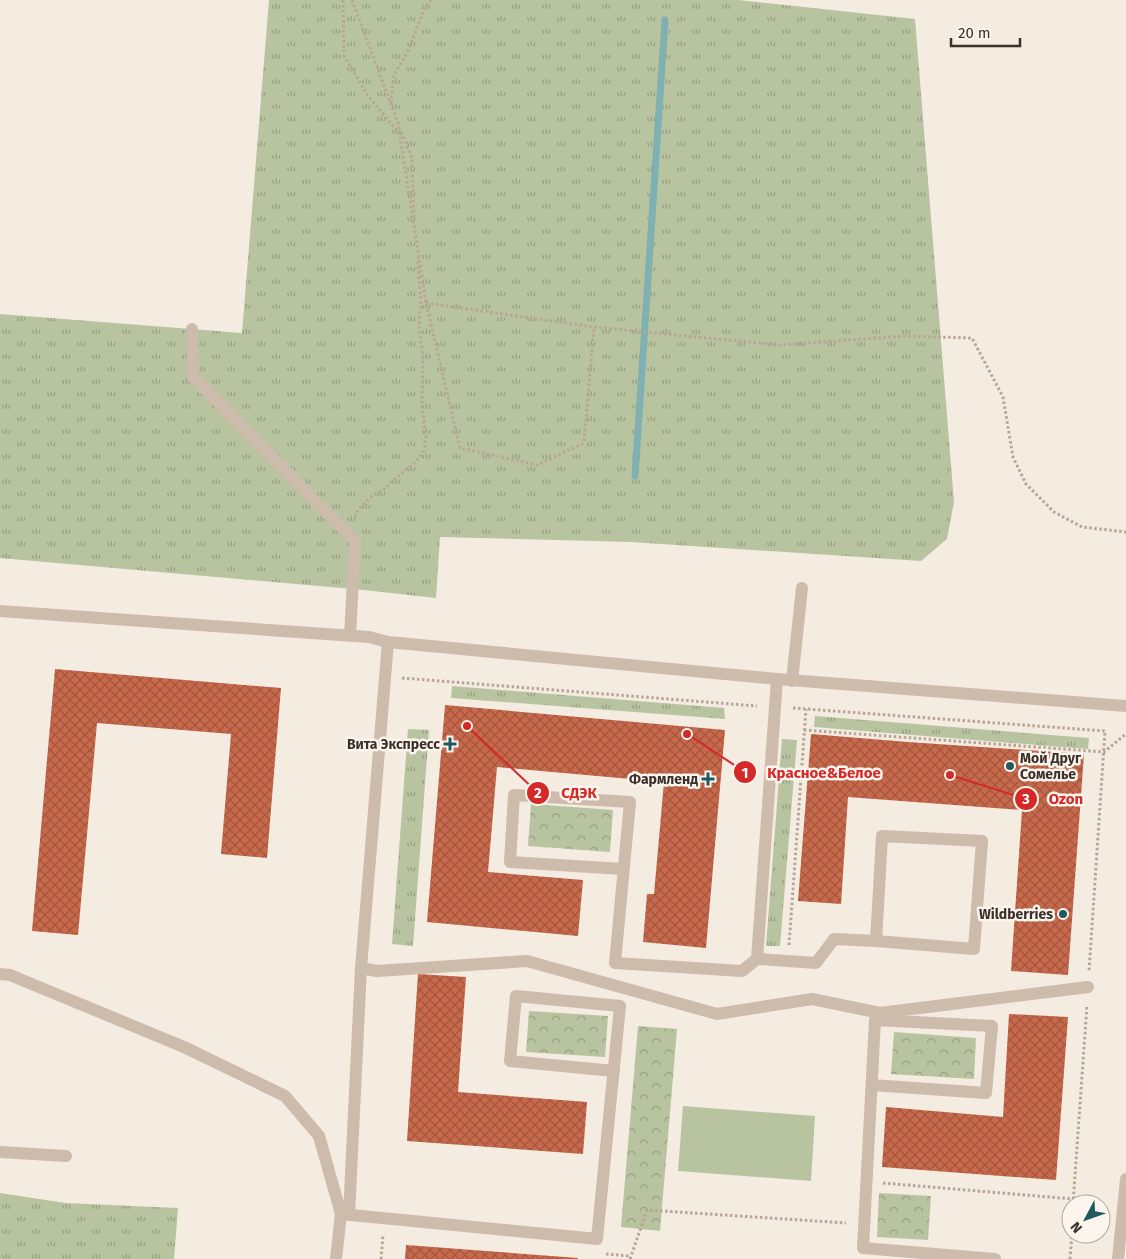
<svg xmlns="http://www.w3.org/2000/svg" width="1126" height="1259" font-family="'Fira Sans',sans-serif">
<style>
.grass{fill:url(#grass-tufts)}
.park{fill:url(#park-crowns)}
.pitch{fill:#b8c4a0}
.lines{fill:none;stroke-linecap:round;stroke-linejoin:round}
.stream{stroke:#7fb0b2;stroke-width:7}
.building{fill:url(#building-cross-hatch)}
.path{stroke:#b9a596;stroke-width:3;stroke-dasharray:2.5 2.5;stroke-linecap:butt}
.service{stroke:#cdbbac;stroke-width:12}
.pedestrian{stroke:#cdbbac;stroke-width:12}
.minor{stroke:#cdbbac;stroke-width:12}
.poi-dot{fill:#1f5a5e;stroke:#fbf5ee;stroke-width:2}
.labels{text-anchor:middle;stroke-width:5;stroke-linejoin:round;paint-order:stroke}
.poi-label{font-size:14px;font-weight:bold;fill:#3b302b;stroke:#fbf5ee;text-anchor:end}
.leader{fill:none;stroke:#d62828;stroke-width:2}
.callout-dot{fill:#d62828;stroke:#fbf5ee;stroke-width:2}
.mark-label{font-size:15px;text-anchor:middle;font-weight:bold;fill:#fff}
.callout-label{font-size:15px;text-anchor:middle;font-weight:bold;fill:#d62828;stroke:#fbf5ee;stroke-width:5;stroke-linejoin:round;paint-order:stroke}
</style>
<defs>
<pattern id="grass-tufts" width="24" height="20" patternUnits="userSpaceOnUse" patternTransform="scale(1.25)"><rect width="24" height="20" fill="#b8c4a0"/><path d="M3 7l-1-3M5 7V3M7 7l1-3M15 17l-1-3M17 17v-4M19 17l1-3" fill="none" stroke="#97a083"/></pattern>
<pattern id="park-crowns" width="20" height="18" patternUnits="userSpaceOnUse" patternTransform="scale(1.25)"><rect width="20" height="18" fill="#b8c4a0"/><path d="M2 6a3 3 0 1 1 6 0M12 15a3 3 0 1 1 6 0" fill="none" stroke="#97a083"/></pattern>
<pattern id="building-cross-hatch" width="8" height="8" patternUnits="userSpaceOnUse" patternTransform="scale(1.25)"><rect width="8" height="8" fill="#c8694b"/><path d="M0 0l8 8M0 8l8-8" fill="none" stroke="#a4573f"/></pattern>
</defs>
<rect width="100%" height="100%" fill="#f4ebe1"/>
<path class="grass" d="M 269,0 L 738,0 L 915,19 L 954,502 L 947,539 L 921,561 L 631,542 L 440,537 L 436,598 L 364,590 L 0,558 L 0,314 L 242,333 Z
M 452,686 L 724,708 L 725,719 L 451,698 Z
M 815,716 L 1089,738 L 1088,749 L 814,727 Z
M 408,729 L 429,730 L 413,946 L 392,944 Z
M 782,739 L 797,740 L 780,946 L 766,946 Z
M 0,1193 L 65,1203 L 178,1208 L 174,1259 L 0,1259 Z"/>
<path class="park" d="M 531,804 L 613,810 L 610,852 L 528,846 Z
M 529,1011 L 608,1016 L 605,1057 L 526,1052 Z
M 638,1026 L 677,1029 L 660,1231 L 621,1227 Z
M 894,1032 L 976,1038 L 974,1079 L 891,1074 Z
M 879,1193 L 931,1196 L 928,1240 L 877,1237 Z"/>
<path class="pitch" d="M 683,1106 L 815,1116 L 811,1181 L 678,1171 Z"/>
<g class="lines">
<path class="stream" d="M 635,476 L 665,20"/>
</g>
<path class="building" d="M 55,669 L 281,688 L 267,858 L 221,854 L 231,734 L 97,723 L 78,935 L 32,931 Z
M 445,705 L 725,730 L 706,948 L 643,942 L 647,894 L 654,894 L 664,782 L 497,767 L 488,872 L 583,880 L 578,936 L 427,922 Z
M 811,734 L 908,742 L 1084,754 L 1068,975 L 1011,971 L 1022,810 L 848,797 L 841,904 L 798,901 Z
M 418,974 L 466,977 L 458,1092 L 587,1102 L 583,1154 L 407,1141 Z
M 1009,1014 L 1068,1017 L 1056,1180 L 882,1167 L 886,1107 L 1003,1117 Z
M 406,1245 L 578,1258 L 578,1259 L 405,1259 Z"/>
<g class="lines">
<path class="path" d="M 343,0 L 344,56 L 368,96 L 399,133
M 352,0 L 398,123 L 426,303 L 460,448 L 537,465 L 584,443 L 594,327 L 779,345 L 904,336 L 972,338 L 1003,397 L 1013,457 L 1026,484 L 1054,512 L 1082,527 L 1126,532
M 391,103 L 394,75 L 408,51 L 424,9 L 431,0
M 401,132 L 412,158 L 414,219
M 426,303 L 594,327
M 355,517 L 358,510 L 372,496 L 386,488 L 393,480 L 415,463 L 424,451 L 426,437 L 422,406 L 423,355 L 420,336 L 419,320 L 421,300 L 417,258
M 402,678 L 757,706
M 793,708 L 1105,731 L 1089,971
M 804,730 L 1104,752 L 1126,734
M 789,945 L 806,709
M 883,1183 L 1073,1199
M 1073,1204 L 1087,1005
M 606,1254 L 630,1256
M 381,1259 L 383,1235
M 630,1259 L 647,1210 L 846,1223
M 1070,1259 L 1072,1234"/>
<path class="service" d="M 192,329 L 193,377 L 355,541 L 350,636
M 0,611 L 369,637 L 388,642 L 777,679 L 1126,706
M 792,681 L 802,588
M 623,869 L 510,862 L 514,795 L 630,802 L 615,963 L 742,971 L 757,959 L 777,679
M 757,959 L 816,963 L 834,939 L 876,941 L 974,949 L 982,841 L 882,836 L 876,941
M 0,974 L 10,975 L 184,1047 L 285,1096 L 319,1136 L 341,1214
M 872,1085 L 986,1093 L 992,1026 L 875,1020 L 863,1248 L 995,1259
M 0,1152 L 66,1156
M 349,1215 L 361,968 L 388,642
M 336,1259 L 341,1214 L 597,1239 L 620,1006 L 516,996 L 510,1061 L 614,1071"/>
<path class="pedestrian" d="M 361,968 L 377,971 L 527,961 L 717,1014 L 812,999 L 880,1013 L 1088,987"/>
<path class="minor" d="M 1118,1259 L 1126,1179"/>
</g>
<g class="poi-dot">
<path d="M447.5 736.5h5v5h5v5h-5v5h-5v-5h-5v-5h5z"/>
<circle cx="1010" cy="766" r="5"/>
<path d="M705.5 771.5h5v5h5v5h-5v5h-5v-5h-5v-5h5z"/>
<circle cx="1063" cy="914" r="5"/>
</g>
<g class="labels">
<g class="poi-label">
<text x="440" y="749">Вита Экспресс</text>
<text x="1020" y="763" text-anchor="start">Мой Друг<tspan x="1020" dy="16">Сомелье</tspan></text>
<text x="698" y="784">Фармленд</text>
<text x="1053" y="919">Wildberries</text>
</g>
</g>
<path class="leader" d="M687 734L745 772M467 726L538 793M950 775L1026 799"/>
<g class="callout-dot">
<circle cx="687" cy="734" r="5"/>
<circle cx="467" cy="726" r="5"/>
<circle cx="950" cy="775" r="5"/>
<circle cx="745" cy="772" r="12"/>
<circle cx="538" cy="793" r="12"/>
<circle cx="1026" cy="799" r="12"/>
</g>
<g class="mark-label">
<text x="745" y="778">1</text>
<text x="538" y="798">2</text>
<text x="1026" y="804">3</text>
</g>
<g class="callout-label">
<text x="824" y="778">Красное&amp;Белое</text>
<text x="579" y="798">СДЭК</text>
<text x="1066" y="804">Ozon</text>
</g>
<g transform="translate(1086 1219) rotate(229)"><circle r="24" fill="#fbf5ee" stroke="#aea6a0"/>
<path d="M0-4L9 19L0 12L-9 19Z" fill="#1f5a5e"/>
<text y="-8" font-size="14" font-weight="bold" text-anchor="middle" fill="#3b302b">N</text>
</g>
<path d="M951 38v8h69v-8" fill="none" stroke="#3b302b" stroke-width="2.5"/>
<text x="958" y="38" font-size="15" fill="#3b302b" stroke="#fbf5ee" stroke-width="4" paint-order="stroke">20 m</text>
</svg>
